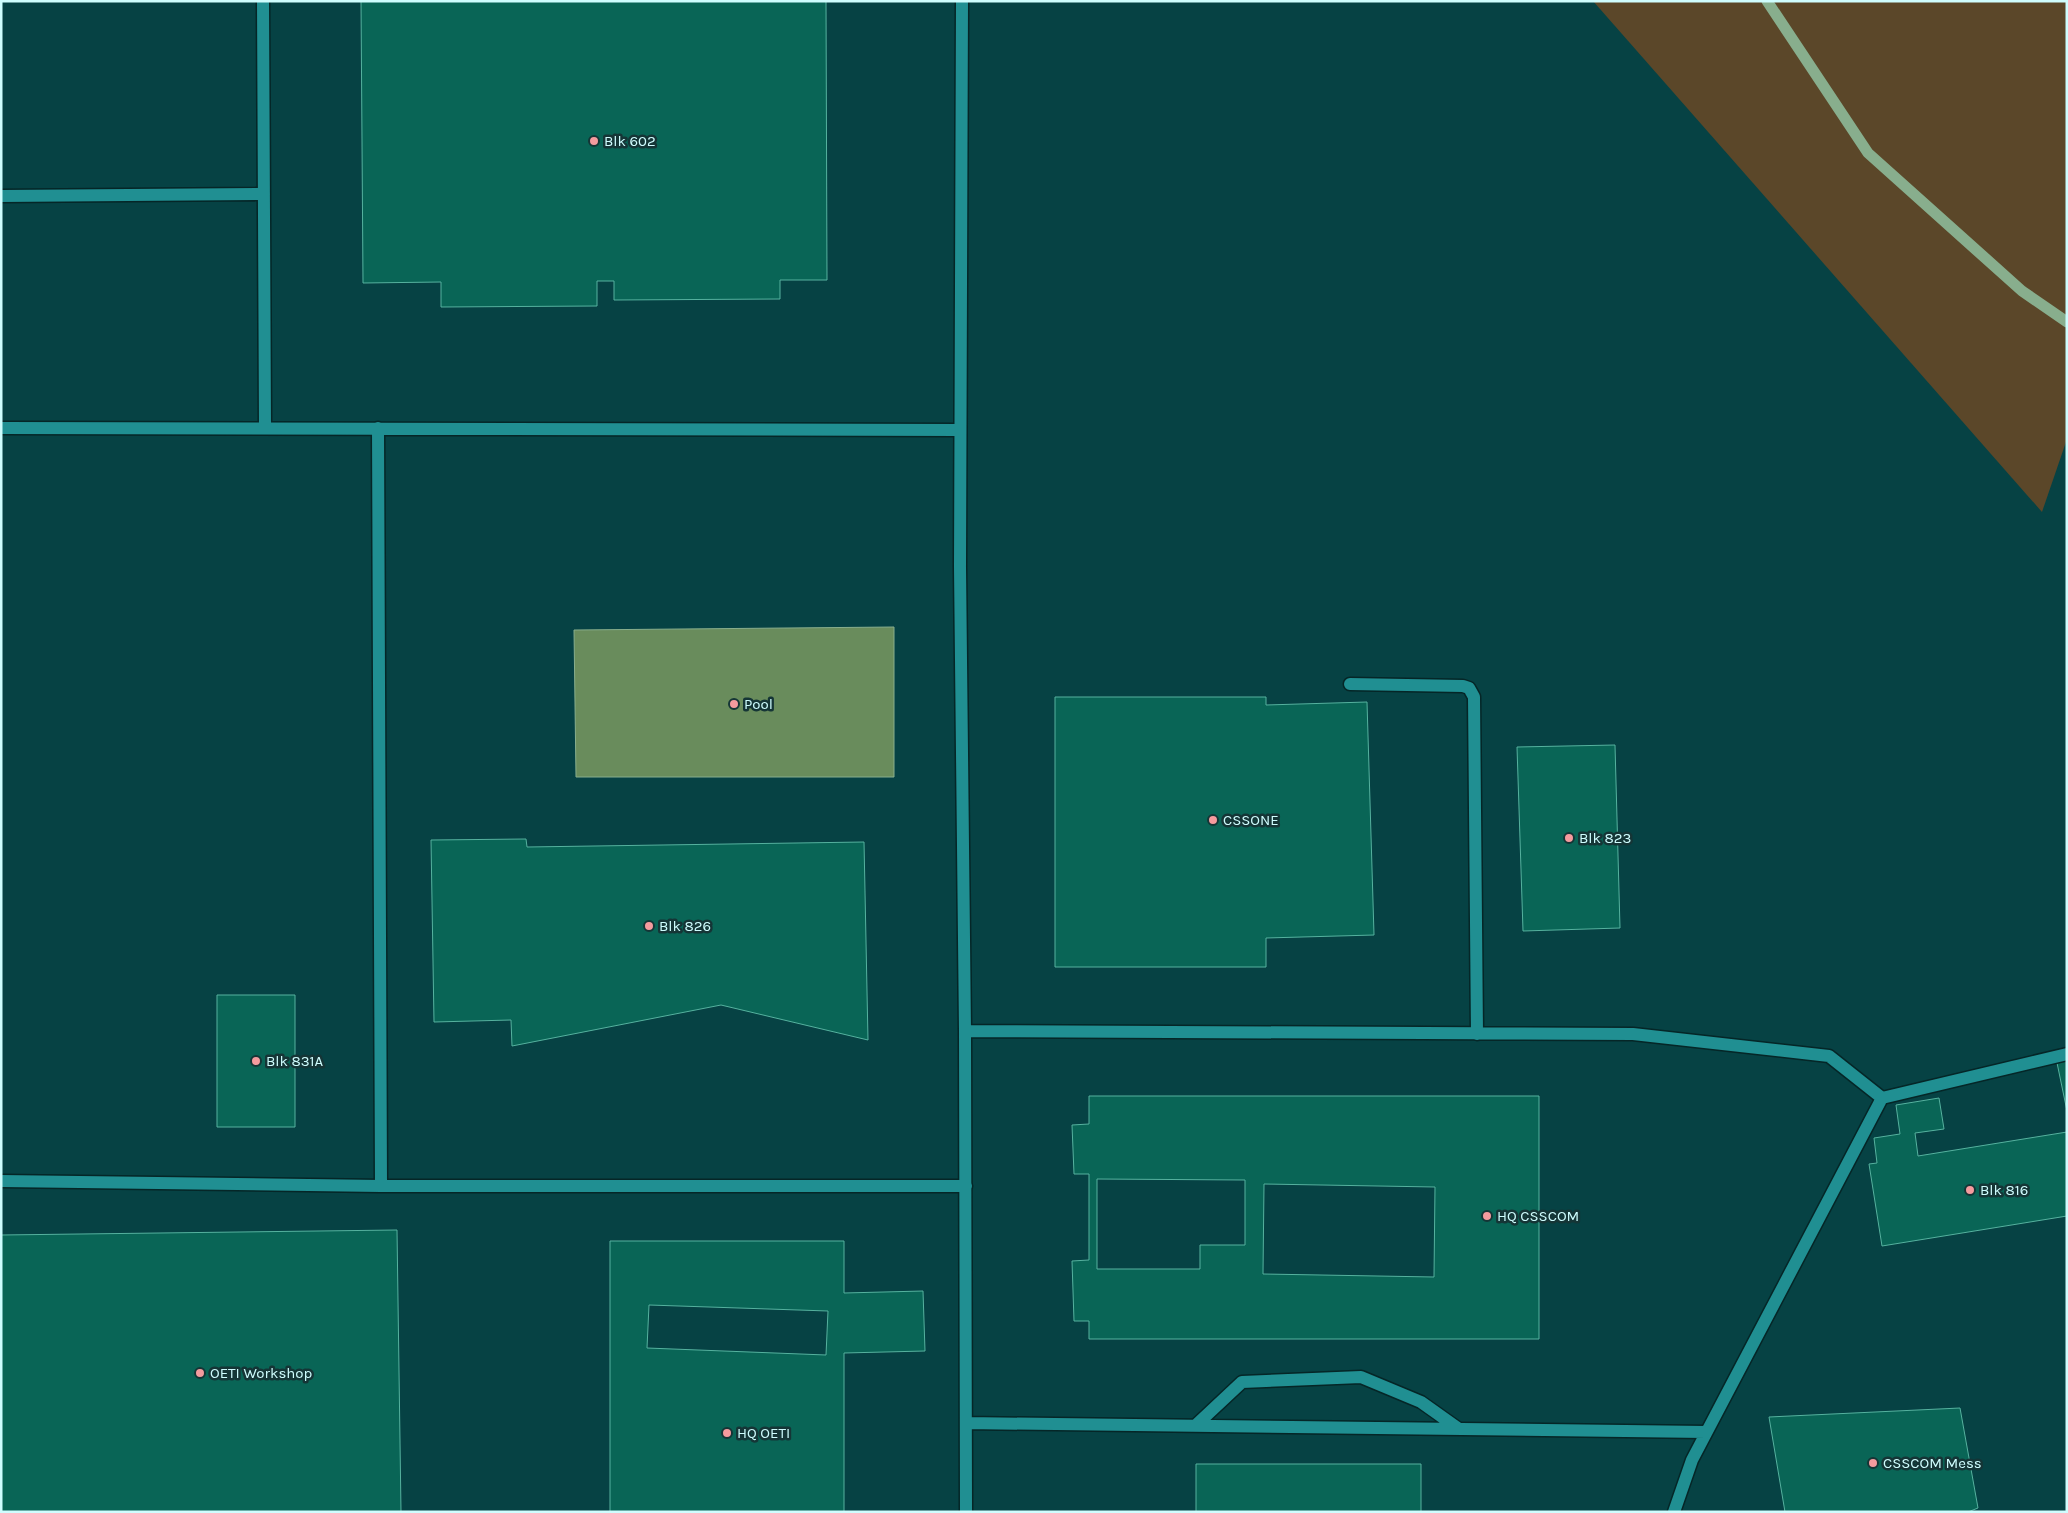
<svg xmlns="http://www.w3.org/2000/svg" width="2068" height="1513" font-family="Karla,sans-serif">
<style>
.green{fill:#5b4729}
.water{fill:#698c5c;stroke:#88ae8d}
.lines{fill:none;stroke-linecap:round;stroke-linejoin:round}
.stream{stroke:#88ae8d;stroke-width:11}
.building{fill:#096556;stroke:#56b29f;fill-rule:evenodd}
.lane-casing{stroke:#052627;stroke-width:15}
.lane{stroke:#208f92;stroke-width:12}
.poi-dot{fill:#f59b9e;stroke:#153536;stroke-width:2}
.labels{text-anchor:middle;stroke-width:5;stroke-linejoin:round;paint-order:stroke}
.poi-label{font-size:15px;fill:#cffdfe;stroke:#153536;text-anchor:start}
</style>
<rect width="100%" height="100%" fill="#064244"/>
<path class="green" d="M 1593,1 L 2067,1 L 2067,439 L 2042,512 Z"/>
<path class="water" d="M 894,627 L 894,777 L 576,777 L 574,630 Z"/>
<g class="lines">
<path class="stream" d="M 1767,1 L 1868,153 L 2022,291 L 2067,322"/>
</g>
<path class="building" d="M 361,1 L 826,1 L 827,280 L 780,280 L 780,299 L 614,300 L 614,281 L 597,281 L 597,306 L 441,307 L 441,282 L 363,283 Z
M 1055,697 L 1266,697 L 1266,705 L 1367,702 L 1374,935 L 1266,938 L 1266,967 L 1055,967 Z
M 1615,745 L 1620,928 L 1523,931 L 1517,747 Z
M 526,839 L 527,847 L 864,842 L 868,1040 L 721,1005 L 512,1046 L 511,1020 L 434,1022 L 431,840 Z
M 217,995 L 295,995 L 295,1127 L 217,1127 Z
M 2067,1056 L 2067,1111 L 2056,1058 Z
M 1089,1096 L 1539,1096 L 1539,1339 L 1089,1339 L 1089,1321 L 1074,1321 L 1072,1261 L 1089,1260 L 1089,1174 L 1074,1174 L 1072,1125 L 1089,1124 ZM 1097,1179 L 1245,1180 L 1245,1245 L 1200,1245 L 1200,1269 L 1097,1269 ZM 1264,1184 L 1435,1187 L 1434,1277 L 1263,1274 Z
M 1939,1098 L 1944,1129 L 1915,1133 L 1918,1156 L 2067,1132 L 2067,1216 L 1882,1246 L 1869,1164 L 1877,1163 L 1874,1138 L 1900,1134 L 1896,1105 Z
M 397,1230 L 401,1512 L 1,1512 L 1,1235 Z
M 610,1241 L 844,1241 L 844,1293 L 923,1291 L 925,1351 L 844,1353 L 844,1512 L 610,1512 ZM 649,1305 L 828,1311 L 826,1355 L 647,1348 Z
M 1960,1408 L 1978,1508 L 1968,1512 L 1785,1512 L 1769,1417 Z
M 1196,1464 L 1421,1464 L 1421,1512 L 1196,1512 Z"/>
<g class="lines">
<g class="lane-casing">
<path id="lane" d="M 263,1 L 265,428
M 962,1 L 960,567 L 965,1031 L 966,1512
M 1,196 L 264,194
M 1,428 L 960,430
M 378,428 L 381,1186
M 1350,684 L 1463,686 L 1469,688 L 1474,697 L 1477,1034
M 965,1031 L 1633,1034 L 1829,1056 L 1882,1098
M 1,1181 L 381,1186 L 966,1186
M 966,1423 L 1706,1432
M 1195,1426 L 1242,1382 L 1361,1377 L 1421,1402 L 1459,1429
M 1674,1512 L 1692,1460 L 1882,1098 L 2067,1054"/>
</g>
<use href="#lane" class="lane"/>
</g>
<g class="poi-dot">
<circle cx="594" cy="141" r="5"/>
<circle cx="734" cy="704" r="5"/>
<circle cx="1213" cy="820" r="5"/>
<circle cx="1569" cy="838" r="5"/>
<circle cx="649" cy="926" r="5"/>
<circle cx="256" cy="1061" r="5"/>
<circle cx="1970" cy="1190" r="5"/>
<circle cx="1487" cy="1216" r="5"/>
<circle cx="200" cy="1373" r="5"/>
<circle cx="727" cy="1433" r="5"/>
<circle cx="1873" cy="1463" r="5"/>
</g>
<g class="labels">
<g class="poi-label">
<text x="604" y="146">Blk 602</text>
<text x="744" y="709">Pool</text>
<text x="1223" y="825">CSSONE</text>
<text x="1579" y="843">Blk 823</text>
<text x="659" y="931">Blk 826</text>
<text x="266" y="1066">Blk 831A</text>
<text x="1980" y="1195">Blk 816</text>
<text x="1497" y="1221">HQ CSSCOM</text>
<text x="210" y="1378">OETI Workshop</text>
<text x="737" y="1438">HQ OETI</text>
<text x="1883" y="1468">CSSCOM Mess</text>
</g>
</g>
<rect width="2068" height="1513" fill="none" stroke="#cffdfe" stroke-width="5"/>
</svg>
